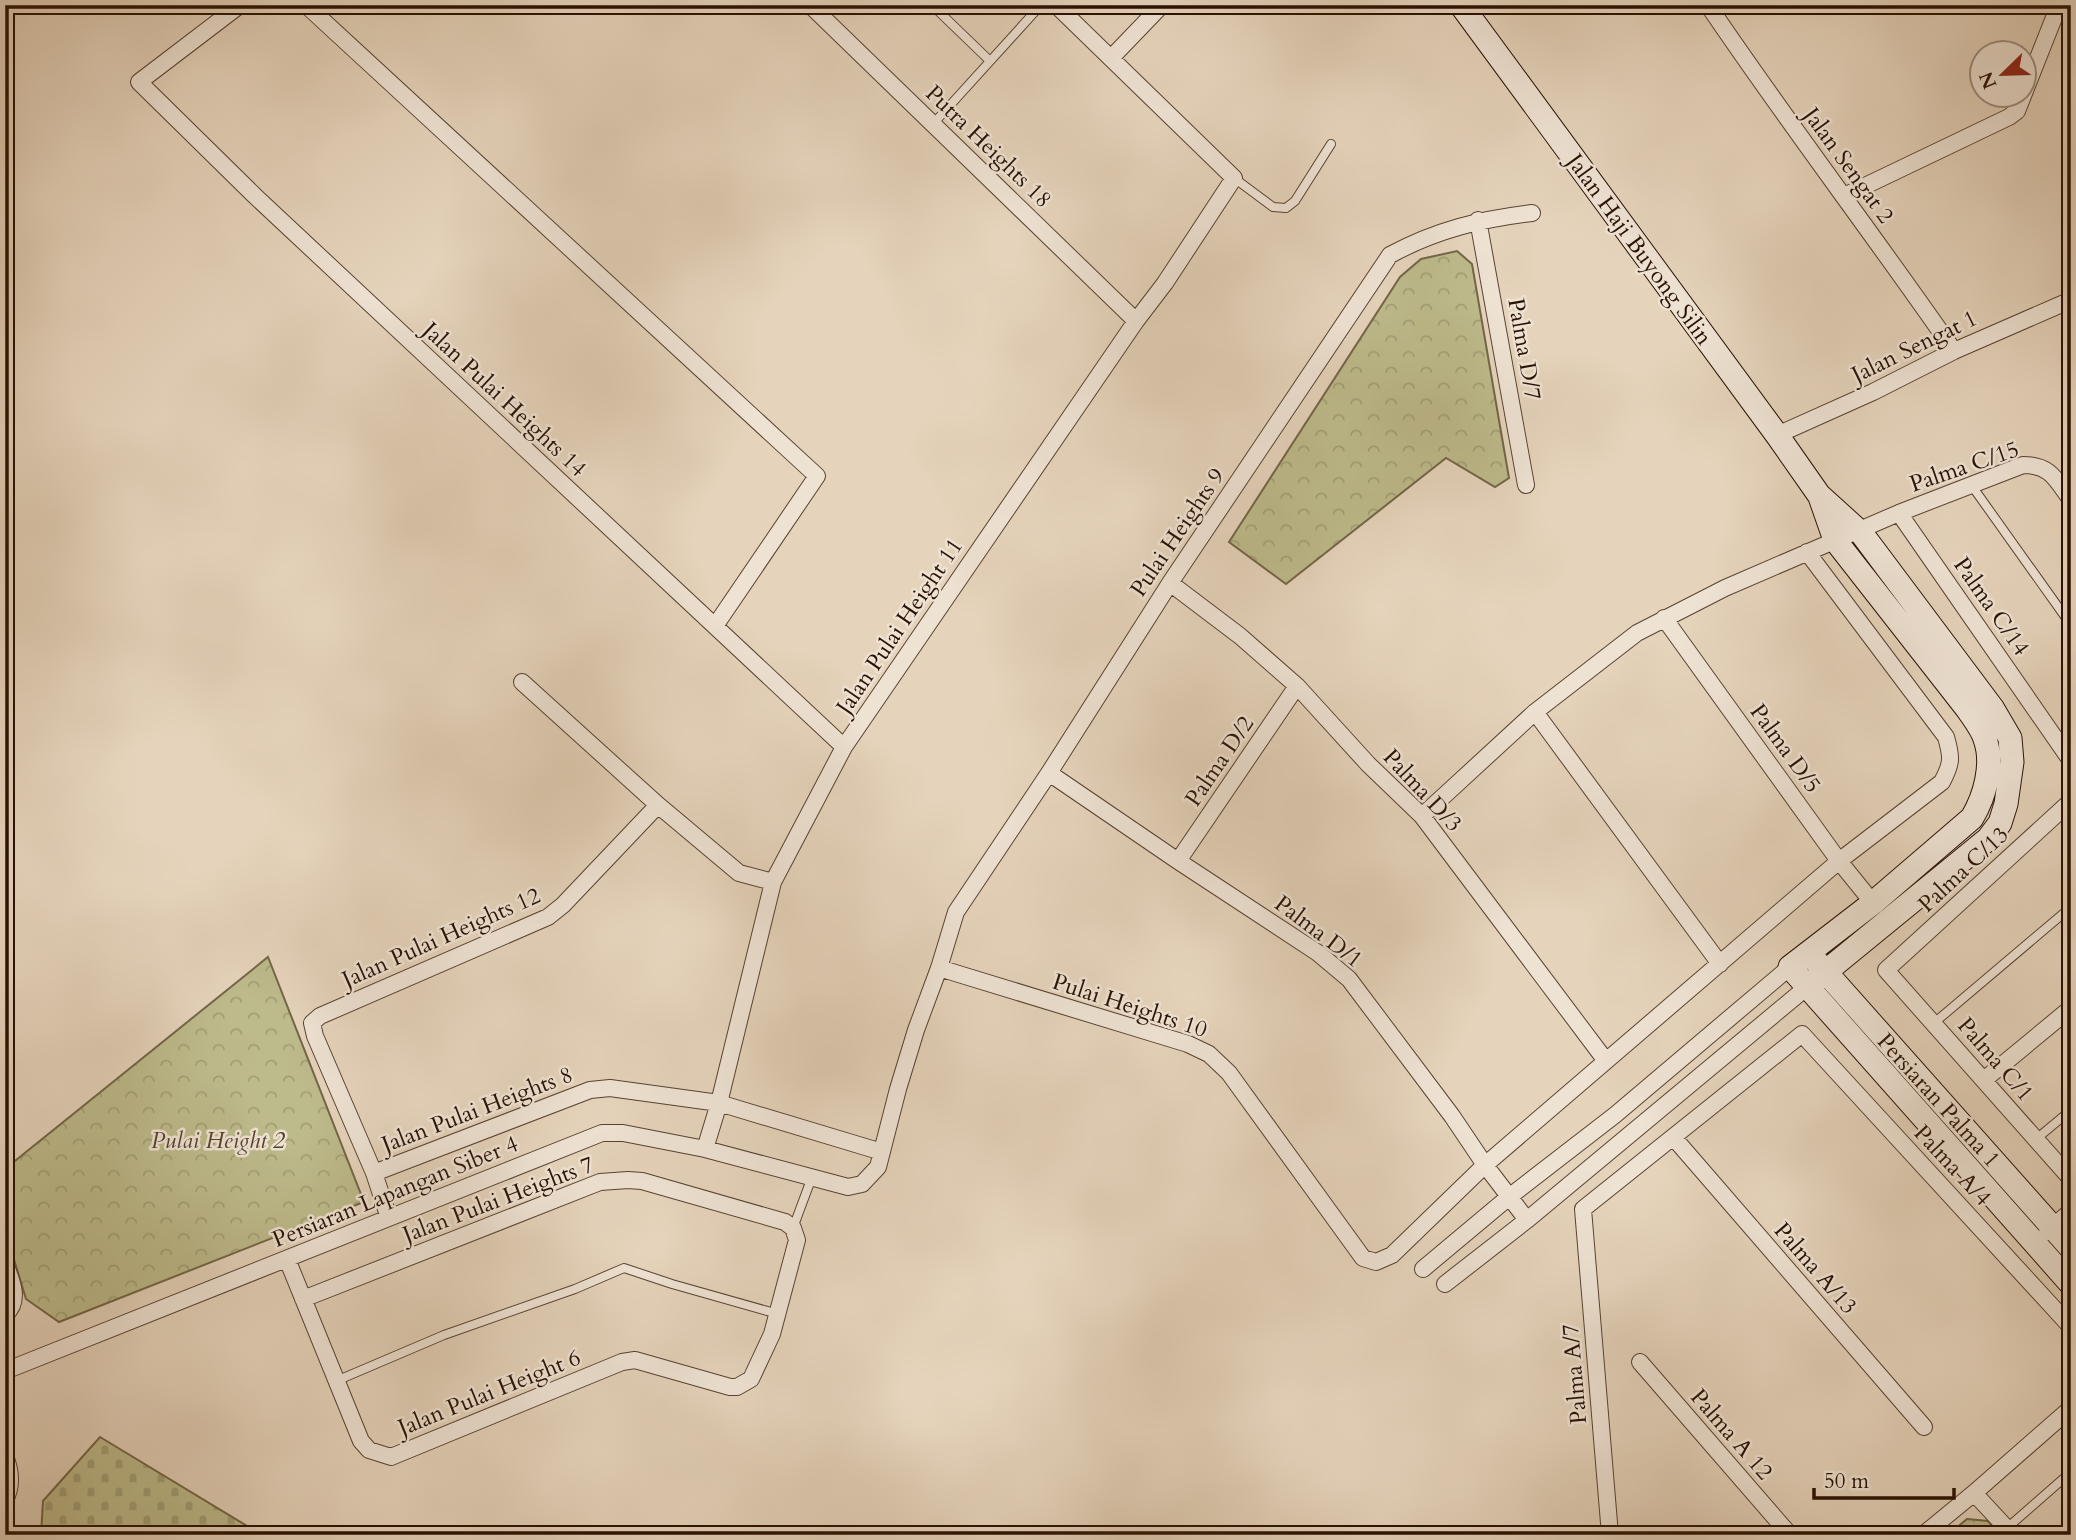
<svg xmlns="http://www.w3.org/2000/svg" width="2076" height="1540" font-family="Cardo,serif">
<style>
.forest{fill:url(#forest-crowns);stroke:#736647;stroke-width:2}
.cemetery{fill:url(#cemetery-stones);stroke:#736647;stroke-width:2}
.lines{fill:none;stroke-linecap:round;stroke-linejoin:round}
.lane-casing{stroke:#584231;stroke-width:10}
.street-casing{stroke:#584231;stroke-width:18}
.secondary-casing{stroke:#291103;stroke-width:25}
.lane{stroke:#eee2d3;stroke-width:8}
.street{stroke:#eee2d3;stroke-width:16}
.secondary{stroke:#eee2d3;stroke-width:23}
.labels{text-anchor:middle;stroke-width:5;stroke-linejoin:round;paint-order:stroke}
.street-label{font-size:23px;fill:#291103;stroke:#eee2d3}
.park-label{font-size:23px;font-style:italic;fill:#55442c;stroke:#eee2d3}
</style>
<defs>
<pattern id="forest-crowns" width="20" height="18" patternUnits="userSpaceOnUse" patternTransform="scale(1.75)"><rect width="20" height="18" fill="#bdba8b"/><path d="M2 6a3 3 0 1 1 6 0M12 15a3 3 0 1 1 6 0" fill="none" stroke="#a29f76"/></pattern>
<pattern id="cemetery-stones" width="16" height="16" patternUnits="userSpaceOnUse" patternTransform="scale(1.75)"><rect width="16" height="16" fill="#bdba8b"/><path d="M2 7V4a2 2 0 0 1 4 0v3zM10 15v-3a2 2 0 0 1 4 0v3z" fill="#a29f76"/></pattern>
</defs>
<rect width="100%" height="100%" fill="#e5d3bb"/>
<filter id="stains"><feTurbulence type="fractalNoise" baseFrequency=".00286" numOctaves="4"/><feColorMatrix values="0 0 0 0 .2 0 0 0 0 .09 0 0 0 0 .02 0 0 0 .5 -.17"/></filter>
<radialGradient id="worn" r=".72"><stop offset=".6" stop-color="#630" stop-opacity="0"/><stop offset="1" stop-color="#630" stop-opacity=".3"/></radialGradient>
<path class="forest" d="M 1457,251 L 1472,264 L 1509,478 L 1495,487 L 1446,458 L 1286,584 L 1229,542 L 1400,277 L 1421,259 Z
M 268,957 L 364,1202 L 59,1322 L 26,1299 L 5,1230 L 5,1169 Z
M 1967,1519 L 1988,1521 L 2000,1535 L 1948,1535 Z"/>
<path class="cemetery" d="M 100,1437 L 262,1535 L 41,1535 L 43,1501 Z"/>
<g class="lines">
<g class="lane-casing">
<path id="lane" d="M 932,5 L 990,61
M 933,124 L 1041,5
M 1234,178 L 1273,207 L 1286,208 L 1295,201 L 1331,144
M 1972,486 L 2071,625
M 1934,1023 L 2071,907
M 2035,1140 L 2071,1110
M 793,1228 L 812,1177
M 336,1381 L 444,1335 L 575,1289 L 624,1268 L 672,1284 L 778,1314
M 2007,1528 L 2071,1472"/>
</g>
<g class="street-casing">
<path id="street" d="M 240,5 L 139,82 L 255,196 L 844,747
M 306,5 L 817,476 L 715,626
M 810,5 L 1136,321
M 1708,5 C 1787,122 1873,234 1954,351
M 1112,57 L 1162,5
M 1844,196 L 2009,117 L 2017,111 L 2059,5
M 1478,220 L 1526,485
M 1777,435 L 1873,392 L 1954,351 L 2071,300
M 1899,513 L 2023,465 C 2051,465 2056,480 2071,500
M 1170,583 L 1240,636 L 1297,686 L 1368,764 L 1422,816 L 1606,1061
M 1664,618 L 1839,861 L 1873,903
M 522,682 L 658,805
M 1535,712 L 1720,964
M 1049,773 L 1178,861 L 1318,953 L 1349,979 L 1452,1116 L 1485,1165 L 1527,1220
M 2071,801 L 1886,970 L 2071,1179
M 1422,816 L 1535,712 L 1637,633 L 1725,588 L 1899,513 L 2071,761
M 1178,861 L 1297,686
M 939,968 L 1188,1044 L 1209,1054 L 1229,1073 L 1363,1258 L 1376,1262 L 1392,1255 L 1485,1165 L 1839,861 L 1942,782 C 1952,763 1952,758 1946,737 L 1807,552
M 1985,1079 L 2071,1008
M 1674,1138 L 1924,1427
M 705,1149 L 719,1103 L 773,882 L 844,747 L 1136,321 L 1165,283 L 1234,178 L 1056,5
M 374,1173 L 590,1090 L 610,1088 L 719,1103 L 882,1152
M 389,1218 L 374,1173 L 315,1036 L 312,1023 L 320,1016 L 548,917 L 563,905 L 658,805 L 739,873 L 773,882
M 2047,1232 L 2071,1211
M 287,1259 L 361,1441 L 369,1450 L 391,1457 L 622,1362 L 635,1360 L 730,1387 L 737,1387 L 751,1379 L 772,1334 L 797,1240 L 793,1228 L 785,1222 L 642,1181 L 628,1180 L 600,1182 L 303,1299
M 5,1264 C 12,1281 21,1301 5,1315
M 1423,1269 L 1509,1197 L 1615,1115 L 1790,967
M 1445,1284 L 1527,1220 L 1807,987
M 1640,1362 L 1790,1535
M 5,1371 L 602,1133 L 623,1133 L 705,1149 L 848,1187 L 862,1184 L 878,1167 L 898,1089 L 916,1030 L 939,968 L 956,912 L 1049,773 L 1170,583 L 1390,255 C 1436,230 1481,219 1532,213
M 5,1456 C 11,1471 13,1485 5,1500
M 1974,1493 L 2013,1535
M 1610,1535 L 1583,1209 L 1802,1034 L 2071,1327
M 1923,1535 L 1974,1493 L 2071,1408"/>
</g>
<g class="secondary-casing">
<path id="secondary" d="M 1461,5 L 1777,435 L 1819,495 L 1862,534 L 1993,709 L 2010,738 L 2012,762 L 2006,804 L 2000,823 L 1988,839 L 1807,987
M 1820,497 L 1835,540 L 1968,710 C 1974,719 1982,729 1985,739 C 1994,764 1985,796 1972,818 L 1873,903 L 1790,967 L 2071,1284
M 1815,960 L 2071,1248"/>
</g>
<use href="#lane" class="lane"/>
<use href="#street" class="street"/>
<use href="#secondary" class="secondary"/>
</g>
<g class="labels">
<g class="street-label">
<text transform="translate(989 146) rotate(44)" y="8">Putra Heights 18</text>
<text transform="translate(1849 165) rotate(54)" y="8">Jalan Sengat 2</text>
<text transform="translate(1640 249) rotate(54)" y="8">Jalan Haji Buyong Silin</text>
<text transform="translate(1914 346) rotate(-26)" y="8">Jalan Sengat 1</text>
<text transform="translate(1525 349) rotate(80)" y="8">Palma D/7</text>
<text transform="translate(505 399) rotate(43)" y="8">Jalan Pulai Heights 14</text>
<text transform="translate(1964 466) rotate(-19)" y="8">Palma C/15</text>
<text transform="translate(1177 532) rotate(-56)" y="8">Pulai Heights 9</text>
<text transform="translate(1992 606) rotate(55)" y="8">Palma C/14</text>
<text transform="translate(899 626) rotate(-56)" y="8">Jalan Pulai Height 11</text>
<text transform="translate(1786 748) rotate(54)" y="8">Palma D/5</text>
<text transform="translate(1219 761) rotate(-56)" y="8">Palma D/2</text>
<text transform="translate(1423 790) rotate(47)" y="8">Palma D/3</text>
<text transform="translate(1963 869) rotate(-43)" y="8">Palma C/13</text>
<text transform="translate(1319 931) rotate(37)" y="8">Palma D/1</text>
<text transform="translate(441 937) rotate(-24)" y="8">Jalan Pulai Heights 12</text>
<text transform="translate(1130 1005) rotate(18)" y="8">Pulai Heights 10</text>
<text transform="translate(1996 1059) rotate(49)" y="8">Palma C/1</text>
<text transform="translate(1939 1100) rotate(48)" y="8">Persiaran Palma 1</text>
<text transform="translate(477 1109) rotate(-21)" y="8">Jalan Pulai Heights 8</text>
<text transform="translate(1953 1165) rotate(47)" y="8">Palma A/4</text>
<text transform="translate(395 1191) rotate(-22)" y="8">Persiaran Lapangan Siber 4</text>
<text transform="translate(498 1199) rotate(-21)" y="8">Jalan Pulai Heights 7</text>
<text transform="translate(1816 1268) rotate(49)" y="8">Palma A/13</text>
<text transform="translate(1574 1374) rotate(-95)" y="8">Palma A/7</text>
<text transform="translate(489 1392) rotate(-22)" y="8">Jalan Pulai Height 6</text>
<text transform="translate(1732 1434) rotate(49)" y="8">Palma A 12</text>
</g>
<g class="park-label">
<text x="218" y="1148">Pulai Height 2</text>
</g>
</g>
<rect width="2076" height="1540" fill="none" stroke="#e5d3bb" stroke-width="28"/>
<rect x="7" y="7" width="2062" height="1526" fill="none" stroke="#291103" stroke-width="3.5"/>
<rect x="14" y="14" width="2048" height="1512" fill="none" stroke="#291103" stroke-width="2"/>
<g transform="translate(2003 74) rotate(247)"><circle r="33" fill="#eee2d3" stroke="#9f8e80" stroke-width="2"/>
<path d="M0-5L12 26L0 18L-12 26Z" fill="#8f2418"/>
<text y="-10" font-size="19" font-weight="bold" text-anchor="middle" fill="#291103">N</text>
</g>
<path d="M1814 1488v10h140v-10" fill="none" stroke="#291103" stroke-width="3.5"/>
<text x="1824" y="1488" font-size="21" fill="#291103" stroke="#eee2d3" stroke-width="5" paint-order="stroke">50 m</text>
<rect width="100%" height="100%" filter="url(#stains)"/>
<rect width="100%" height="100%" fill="url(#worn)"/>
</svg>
